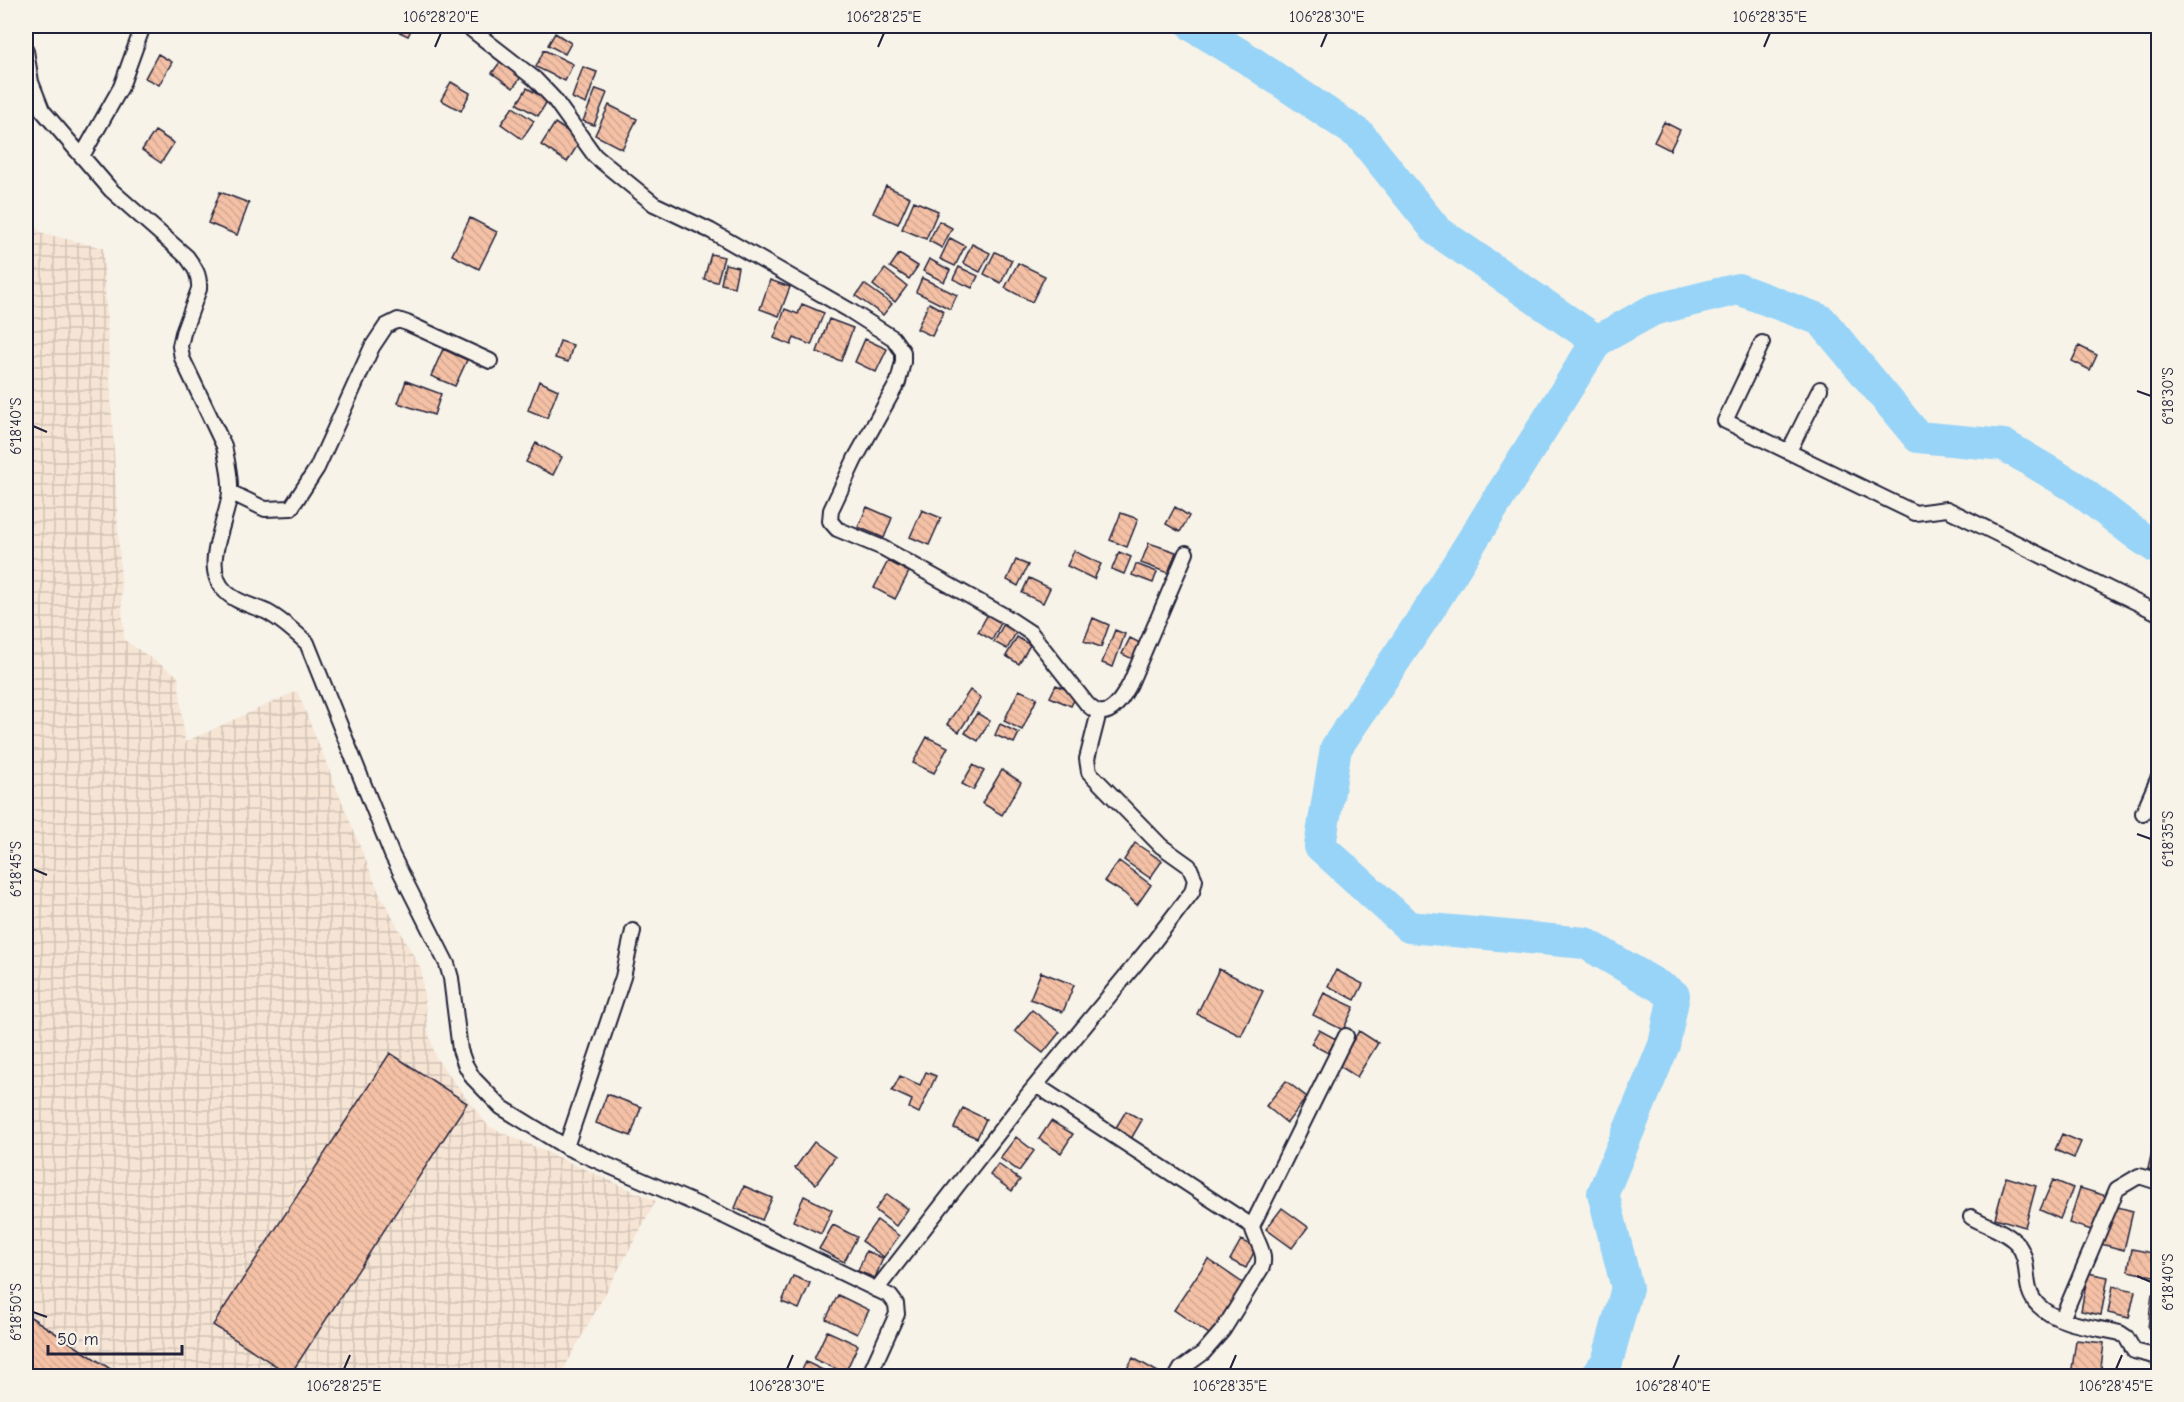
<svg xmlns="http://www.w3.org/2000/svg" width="2184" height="1402" font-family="'Comic Neue',sans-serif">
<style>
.industrial{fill:url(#industrial-grid)}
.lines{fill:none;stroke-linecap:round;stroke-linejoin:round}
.river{stroke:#98d4f8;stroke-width:32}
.building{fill:url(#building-back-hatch);stroke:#22223b;stroke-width:1.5}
.minor-casing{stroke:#22223b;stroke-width:18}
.minor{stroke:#f7f3e8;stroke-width:14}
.ticks{fill:none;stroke:#22223b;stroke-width:2}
.neatline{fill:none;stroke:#22223b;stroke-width:2}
.ticks-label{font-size:15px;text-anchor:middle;fill:#22223b}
</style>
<defs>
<pattern id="industrial-grid" width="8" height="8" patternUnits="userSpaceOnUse" patternTransform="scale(1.5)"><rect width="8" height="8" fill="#f6e4d4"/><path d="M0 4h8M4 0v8" fill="none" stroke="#d3c3b7"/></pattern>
<pattern id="building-back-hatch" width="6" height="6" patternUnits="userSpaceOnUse" patternTransform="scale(1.5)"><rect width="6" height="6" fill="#f5c1a6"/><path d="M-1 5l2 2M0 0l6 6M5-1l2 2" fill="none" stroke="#d2a690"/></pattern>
</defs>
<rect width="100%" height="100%" fill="#f7f3e8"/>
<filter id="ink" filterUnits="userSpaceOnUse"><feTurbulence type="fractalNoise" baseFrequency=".0167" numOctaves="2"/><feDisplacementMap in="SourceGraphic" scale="12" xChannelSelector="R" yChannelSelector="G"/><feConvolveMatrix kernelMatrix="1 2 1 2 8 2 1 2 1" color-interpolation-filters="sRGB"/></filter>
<g filter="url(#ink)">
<path class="industrial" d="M 26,218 L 42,233 L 103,248 L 124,640 L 178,676 L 185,742 L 297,691 L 379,893 L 421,969 L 428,1031 L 436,1058 L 488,1126 L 656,1201 L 560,1376 L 26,1376 Z"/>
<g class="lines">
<path class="river" d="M 1193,26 L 1246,58 L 1360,135 L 1437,231 L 1597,341
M 1596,1376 L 1607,1362 L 1627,1288 L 1603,1193 L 1664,1045 L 1674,995 L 1585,943 L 1409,927 L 1320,846 L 1336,748 L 1430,608 L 1597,341 L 1653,310 L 1738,289 L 1821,320 L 1918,437 L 2004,445 L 2075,487 L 2140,537 L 2158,549"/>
</g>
<path class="building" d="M 387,26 L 413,26 L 408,36 Z
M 555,33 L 571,43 L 565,54 L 548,45 Z
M 544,50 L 573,64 L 565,81 L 536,67 Z
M 158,54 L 172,62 L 159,85 L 145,78 Z
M 503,58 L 524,73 L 513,88 L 492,73 Z
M 583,67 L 597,72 L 586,104 L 572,98 Z
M 451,82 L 470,93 L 461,111 L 441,100 Z
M 527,88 L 548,100 L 538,116 L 517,104 Z
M 596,89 L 607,93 L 594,125 L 583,121 Z
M 609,105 L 637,119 L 622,149 L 595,135 Z
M 513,107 L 534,121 L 522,139 L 501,124 Z
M 1664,122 L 1680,130 L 1670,150 L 1654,142 Z
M 555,123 L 581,140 L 567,162 L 541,145 Z
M 155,131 L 174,143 L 161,163 L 142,150 Z
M 886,186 L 910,197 L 898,224 L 873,213 Z
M 220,192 L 249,203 L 237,235 L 208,223 Z
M 914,201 L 938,211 L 926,239 L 902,229 Z
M 470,218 L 497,232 L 479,269 L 452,255 Z
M 939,221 L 952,228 L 942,248 L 929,241 Z
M 950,238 L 965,246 L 955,266 L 940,259 Z
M 972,244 L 990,253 L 980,272 L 963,263 Z
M 995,252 L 1012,260 L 1001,283 L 984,274 Z
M 711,254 L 724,257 L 717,282 L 704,279 Z
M 899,254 L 918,266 L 909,279 L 890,267 Z
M 929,259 L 950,270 L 944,282 L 923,271 Z
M 1018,263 L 1045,276 L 1032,302 L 1005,288 Z
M 725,264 L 738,267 L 734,287 L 721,284 Z
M 959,267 L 978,276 L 972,288 L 953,279 Z
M 885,269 L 907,286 L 895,302 L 873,285 Z
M 922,278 L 957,295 L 950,309 L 916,292 Z
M 770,280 L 790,287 L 779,316 L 760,309 Z
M 864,284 L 892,304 L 883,315 L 856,296 Z
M 929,303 L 944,311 L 932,336 L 917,329 Z
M 802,304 L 824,313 L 811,345 L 794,338 L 791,345 L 774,338 L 785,309 L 798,314 Z
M 829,319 L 853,328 L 841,361 L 817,352 Z
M 865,339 L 887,349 L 876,372 L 855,362 Z
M 560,341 L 573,345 L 568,362 L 555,358 Z
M 2079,346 L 2097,355 L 2090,370 L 2072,361 Z
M 443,349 L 467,360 L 455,386 L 431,376 Z
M 406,381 L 441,394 L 434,415 L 398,403 Z
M 539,381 L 558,390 L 547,418 L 528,410 Z
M 536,443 L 562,457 L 553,475 L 526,462 Z
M 867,507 L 892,518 L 884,538 L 858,527 Z
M 1175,507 L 1189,516 L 1180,532 L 1166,524 Z
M 922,510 L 941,518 L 929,545 L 910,537 Z
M 1121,513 L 1138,519 L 1127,547 L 1110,540 Z
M 1149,543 L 1176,552 L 1168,573 L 1141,563 Z
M 1074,551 L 1101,564 L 1094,579 L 1067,566 Z
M 1119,552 L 1131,557 L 1124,574 L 1112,569 Z
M 1016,560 L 1028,565 L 1018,586 L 1007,580 Z
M 888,561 L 909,572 L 895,599 L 874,588 Z
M 1136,564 L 1157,572 L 1153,583 L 1132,575 Z
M 1029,578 L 1050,588 L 1043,603 L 1022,593 Z
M 988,614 L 1002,621 L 992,640 L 978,632 Z
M 1093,618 L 1109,625 L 1101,647 L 1084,641 Z
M 1005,622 L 1018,629 L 1007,649 L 994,642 Z
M 1115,630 L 1125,634 L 1113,667 L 1102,663 Z
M 1017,637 L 1030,645 L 1019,664 L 1006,656 Z
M 1130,638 L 1144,645 L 1137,661 L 1122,654 Z
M 1056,685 L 1077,694 L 1071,706 L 1050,697 Z
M 970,690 L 981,698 L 959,732 L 947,724 Z
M 1019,690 L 1037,698 L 1022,730 L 1004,721 Z
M 977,713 L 990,721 L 978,741 L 965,733 Z
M 1000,724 L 1019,733 L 1014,743 L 995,735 Z
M 927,737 L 948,747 L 934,773 L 913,763 Z
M 973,765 L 984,771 L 973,790 L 962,784 Z
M 1002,770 L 1021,782 L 1002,815 L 982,803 Z
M 1135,843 L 1162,861 L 1150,878 L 1124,860 Z
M 1119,861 L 1151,885 L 1137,905 L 1124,893 L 1104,881 Z
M 1219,969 L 1263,991 L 1241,1036 L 1197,1014 Z
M 1336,970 L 1363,984 L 1355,1000 L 1328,986 Z
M 1041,972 L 1074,985 L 1063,1012 L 1030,999 Z
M 1324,993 L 1354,1007 L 1343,1030 L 1313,1015 Z
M 1032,1010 L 1060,1032 L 1043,1053 L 1015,1031 Z
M 1319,1030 L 1336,1039 L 1328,1053 L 1311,1044 Z
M 1359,1031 L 1378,1043 L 1357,1077 L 1338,1065 Z
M 390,1053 L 467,1103 L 290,1375 L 213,1325 Z
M 926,1072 L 936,1076 L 919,1113 L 909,1108 L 912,1100 L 892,1091 L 900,1076 L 920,1085 Z
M 1286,1081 L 1307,1097 L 1287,1123 L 1266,1106 Z
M 607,1094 L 641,1107 L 631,1136 L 596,1123 Z
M 963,1108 L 986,1119 L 977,1138 L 954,1128 Z
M 1126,1111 L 1142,1120 L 1131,1139 L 1115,1129 Z
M 1051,1121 L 1073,1134 L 1061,1153 L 1039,1139 Z
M 2062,1134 L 2081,1142 L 2074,1158 L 2055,1150 Z
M 1016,1137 L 1034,1151 L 1019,1171 L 1000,1158 Z
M 814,1142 L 835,1157 L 816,1184 L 795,1168 Z
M 2154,1142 L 2158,1143 L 2158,1171 L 2148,1169 Z
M 998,1164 L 1020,1180 L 1012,1191 L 990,1175 Z
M 2006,1177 L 2036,1186 L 2025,1227 L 1995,1218 Z
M 2053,1180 L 2073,1188 L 2060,1219 L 2040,1210 Z
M 744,1186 L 772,1198 L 762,1220 L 735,1208 Z
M 2080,1188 L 2106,1196 L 2095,1231 L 2069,1223 Z
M 887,1194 L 908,1209 L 896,1226 L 875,1210 Z
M 804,1196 L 832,1210 L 821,1234 L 793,1221 Z
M 2110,1205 L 2133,1211 L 2124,1250 L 2101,1244 Z
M 1282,1208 L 1308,1227 L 1292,1248 L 1266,1229 Z
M 877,1220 L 899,1236 L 884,1257 L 862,1241 Z
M 833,1225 L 857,1237 L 844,1262 L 819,1249 Z
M 1241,1240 L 1256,1248 L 1246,1268 L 1230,1260 Z
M 2132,1249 L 2158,1254 L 2158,1277 L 2128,1271 Z
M 866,1251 L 883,1258 L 875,1278 L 858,1271 Z
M 1208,1259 L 1247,1286 L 1212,1336 L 1174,1310 Z
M 2088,1273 L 2108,1277 L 2101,1315 L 2081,1311 Z
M 793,1276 L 810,1283 L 799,1309 L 782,1302 Z
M 2113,1286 L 2135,1291 L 2129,1318 L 2108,1313 Z
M 2152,1294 L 2158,1295 L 2158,1330 L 2148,1328 Z
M 838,1295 L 869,1310 L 857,1334 L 826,1319 Z
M 26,1314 L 115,1372 L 112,1376 L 26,1376 Z
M 827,1331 L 858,1345 L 845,1373 L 814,1359 Z
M 2076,1340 L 2104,1343 L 2100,1376 L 2071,1376 Z
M 1133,1358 L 1158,1372 L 1155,1376 L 1123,1376 Z
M 806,1362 L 835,1376 L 799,1376 Z"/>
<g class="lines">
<g class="minor-casing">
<path id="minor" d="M 467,26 L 535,79 L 554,99 L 595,156 L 654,204 L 711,231 L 849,310 L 893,338 L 903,352 L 903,362 L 898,382 L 855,459 L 831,510 L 830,521 L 837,529 L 883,548 L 1005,616 L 1031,633 L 1087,704 C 1090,707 1095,711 1099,712 C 1114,715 1124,694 1130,684 L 1186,553
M 26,51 L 31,82 L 42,110 L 111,190 L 187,257 C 195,268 200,275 199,289 L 183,333 L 180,346 L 182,358 L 224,446 C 227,460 231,477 230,492 C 228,521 199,567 226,592 C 237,603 254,606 267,612 C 282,620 295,632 307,643 L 392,855 L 447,964 L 451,978 L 460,1050 L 465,1064 L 473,1078 L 501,1107 L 566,1147 L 724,1216 L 890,1296 L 896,1304 L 897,1314 L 869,1376
M 82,156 L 121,87 L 143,26
M 1762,343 L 1725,421 L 1915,513 L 1947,509 L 2158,613
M 1789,451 L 1820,389
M 230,492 L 265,509 L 291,508 L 317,468 L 372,347 L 386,326 L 398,320 L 407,323 L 490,361
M 2143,813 L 2158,779
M 1036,1085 L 1252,1226
M 566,1147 L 623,977 L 633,931
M 1971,1217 C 1985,1225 2008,1232 2018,1245 C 2032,1263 2021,1289 2038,1305 C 2058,1325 2094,1327 2120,1333 L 2126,1337 L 2134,1351 L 2158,1357
M 876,1290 L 1027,1096 L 1152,944 L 1192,892 L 1195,880 L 1189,866 L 1161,846 L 1089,772 L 1087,759 L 1099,712
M 2062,1319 L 2117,1189 L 2139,1176 L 2158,1182
M 1177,1376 L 1181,1369 L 1203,1353 L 1223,1330 L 1262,1267 C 1267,1253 1255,1240 1252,1226 L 1346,1036"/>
</g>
<use href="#minor" class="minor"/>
</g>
</g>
<path class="ticks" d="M 435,47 L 441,33M 878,47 L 884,33M 1321,47 L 1327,33M 1764,47 L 1770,33M 2137,391 L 2151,396M 33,426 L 47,432M 2137,834 L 2151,839M 33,869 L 47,875M 2137,1276 L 2151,1282M 33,1312 L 47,1317M 344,1369 L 350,1355M 787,1369 L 793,1355M 1230,1369 L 1236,1355M 1673,1369 L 1679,1355M 2116,1369 L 2122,1355"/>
<rect width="2184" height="1402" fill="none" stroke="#f7f3e8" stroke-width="66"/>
<path d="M48 1345v9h134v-9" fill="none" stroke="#22223b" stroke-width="3"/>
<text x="57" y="1345" font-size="18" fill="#22223b" stroke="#f7f3e8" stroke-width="4.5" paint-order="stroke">50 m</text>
<rect x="33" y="33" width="2118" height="1336" class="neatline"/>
<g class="ticks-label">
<text x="441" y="22">106°28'20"E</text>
<text x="884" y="22">106°28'25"E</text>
<text x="1327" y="22">106°28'30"E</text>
<text x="1770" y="22">106°28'35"E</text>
<text transform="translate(2168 396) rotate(-90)" y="5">6°18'30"S</text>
<text transform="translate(16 426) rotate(-90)" y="5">6°18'40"S</text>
<text transform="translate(2168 839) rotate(-90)" y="5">6°18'35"S</text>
<text transform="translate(16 869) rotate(-90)" y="5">6°18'45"S</text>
<text transform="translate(2168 1282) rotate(-90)" y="5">6°18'40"S</text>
<text transform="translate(16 1312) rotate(-90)" y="5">6°18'50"S</text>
<text x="344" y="1391">106°28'25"E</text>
<text x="787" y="1391">106°28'30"E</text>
<text x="1230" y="1391">106°28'35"E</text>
<text x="1673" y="1391">106°28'40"E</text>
<text x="2116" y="1391">106°28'45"E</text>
</g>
</svg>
